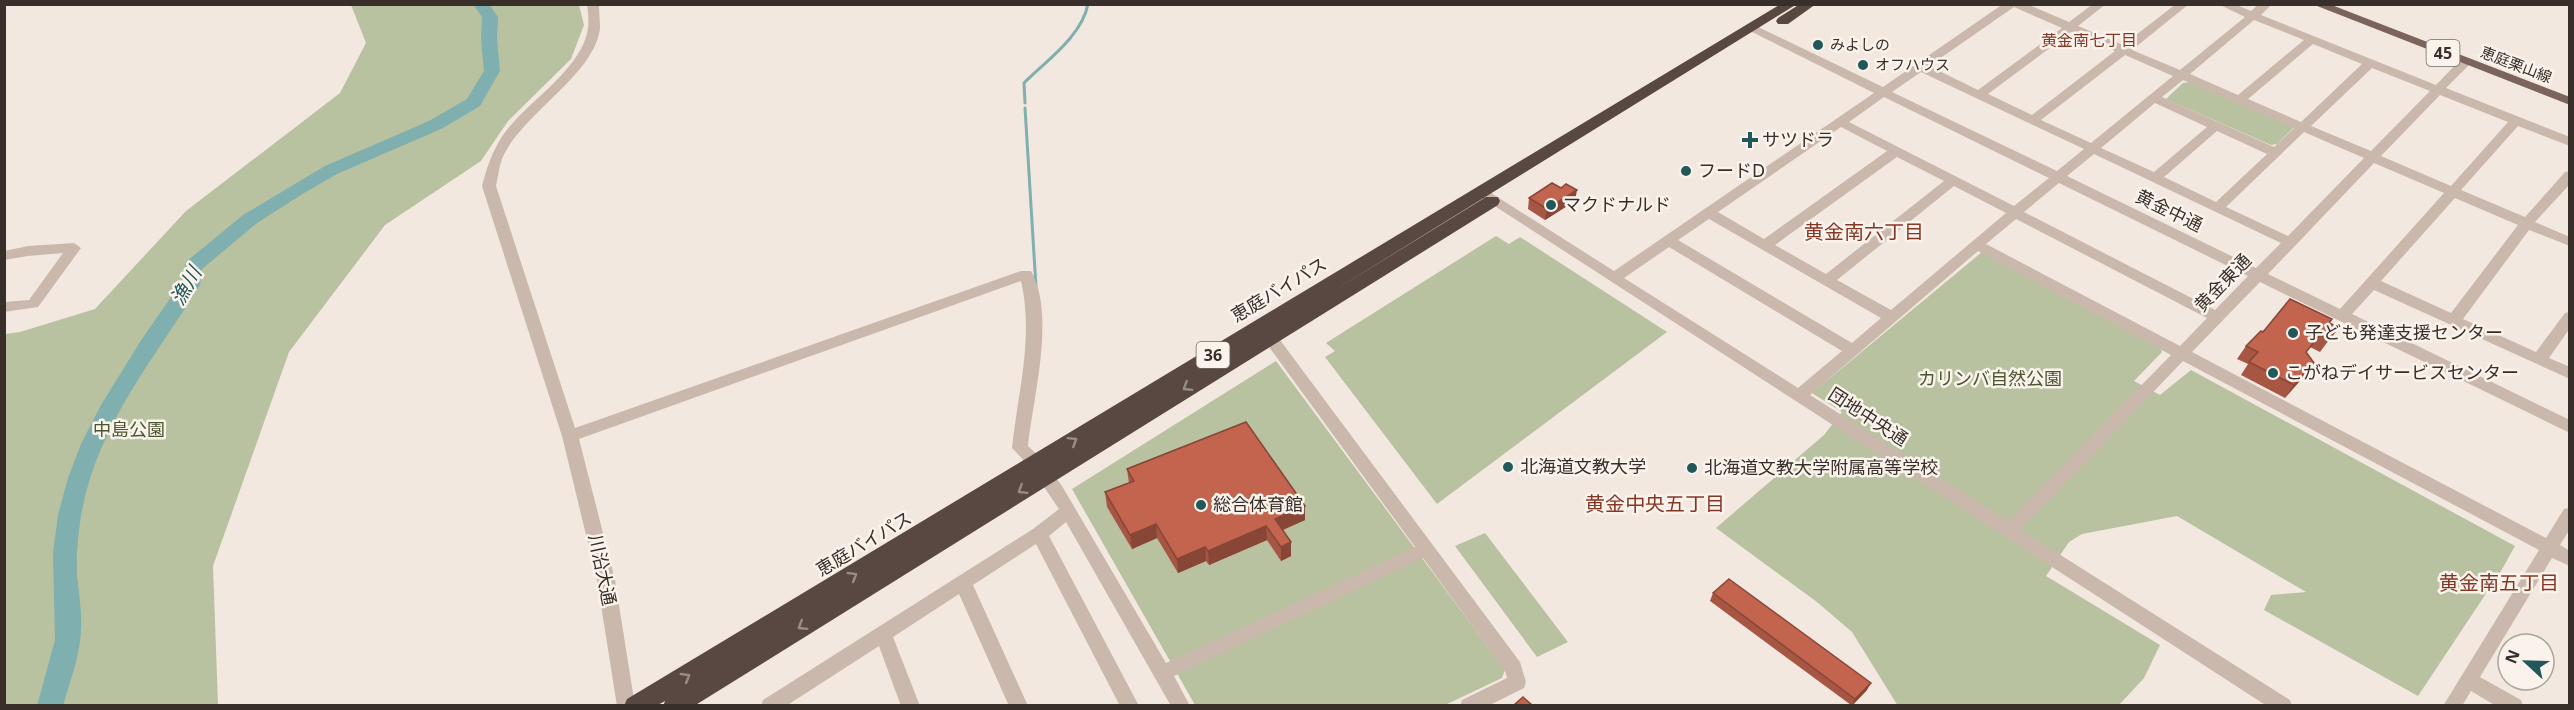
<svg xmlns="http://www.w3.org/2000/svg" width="2574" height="710" font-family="'Noto Sans','Noto Sans JP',sans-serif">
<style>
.green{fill:#b8c1a0}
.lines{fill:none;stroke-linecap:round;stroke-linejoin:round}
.stream{stroke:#7fafae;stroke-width:3}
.river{fill:#7fafae;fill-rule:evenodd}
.minor{fill:#cab8ac;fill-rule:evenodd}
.major{fill:#7a645c;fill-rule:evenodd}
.highway{fill:#594842;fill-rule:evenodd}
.wall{fill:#a75643}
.shaded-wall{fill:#884637}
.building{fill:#c2644e;stroke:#884637;stroke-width:1.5}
.oneway{stroke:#998c86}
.poi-dot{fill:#215859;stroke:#faf3ec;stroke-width:2}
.labels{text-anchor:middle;stroke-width:5;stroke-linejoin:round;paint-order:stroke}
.far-poi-label{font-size:15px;fill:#382e2a;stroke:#faf3ec;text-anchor:start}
.far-street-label{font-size:15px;fill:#382e2a;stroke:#faf3ec}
.far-neighbourhood-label{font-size:16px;fill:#853726;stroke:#faf3ec}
.shield{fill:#faf3ec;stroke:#726964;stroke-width:1.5}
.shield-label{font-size:16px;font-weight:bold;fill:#382e2a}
.poi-label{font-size:18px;fill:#382e2a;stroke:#faf3ec;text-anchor:start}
.street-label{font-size:18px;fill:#382e2a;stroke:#faf3ec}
.park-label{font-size:18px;fill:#4a562f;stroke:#faf3ec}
.neighbourhood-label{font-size:20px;fill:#853726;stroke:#faf3ec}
.water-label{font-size:20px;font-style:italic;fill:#215859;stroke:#faf3ec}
</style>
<rect width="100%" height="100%" fill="#f2e8e0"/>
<path class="green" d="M 351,5 L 579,5 L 584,25 L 571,59 L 508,121 L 481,161 L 385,225 L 289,352 L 213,566 L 218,705 L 5,705 L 5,334 L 20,332 L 95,309 L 186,211 L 340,93 L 366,43 Z
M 2190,82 L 2292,125 L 2293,128 L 2277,144 L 2271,145 L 2166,99 L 2183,83 Z
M 1496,236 L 1509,244 L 1520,237 L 1667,332 L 1437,504 L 1325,357 L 1335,351 L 1326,343 Z
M 1982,252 L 2159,346 L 2162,352 L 2134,381 L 2160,395 L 2191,370 L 2515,546 L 2501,571 L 2418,696 L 2264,610 L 2271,595 L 2306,592 L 2177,516 L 2082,534 L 2069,542 L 2046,576 L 2160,645 L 2144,678 L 2119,705 L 1898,706 L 1852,632 L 1817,602 L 1716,528 L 1824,435 L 1842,412 L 1812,393 Z
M 1276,361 L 1505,670 L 1502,678 L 1445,705 L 1195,705 L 1072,489 Z
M 1485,533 L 1568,642 L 1537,657 L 1455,546 Z"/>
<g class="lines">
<path class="stream" d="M 1025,103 L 1024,83 C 1046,61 1082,36 1088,4
M 1025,108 L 1036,287"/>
<path class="river" d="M 473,4 L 489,4 L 498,17 L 497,39 L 500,71 L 480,106 L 441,129 L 337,174 L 304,193 L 257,223 L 202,269 L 200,285 C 154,359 96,427 81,516 C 78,535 76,555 77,575 C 79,593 82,612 81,630 C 80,656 70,681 63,706 L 37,706 L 55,640 L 53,553 L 58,515 L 68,478 L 81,444 L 101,405 L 140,342 L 180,284 L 186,262 L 243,215 L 325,166 L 429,121 L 467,99 L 484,71 L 481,39 L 482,17 Z"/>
<path class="minor" d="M 587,4 L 599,4 C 599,12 600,20 600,28 C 595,75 521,114 502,159 C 499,167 498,177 496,186 L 575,428 L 1021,271 L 1031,271 C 1056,315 1033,397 1028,446 L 1043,460 L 1062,486 L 1166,663 L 1415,547 L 1264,340 L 1262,336 L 1264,332 L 1274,332 L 1520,662 L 1526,682 L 1524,688 L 1488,706 L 1460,706 L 1462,700 L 1507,678 L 1505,671 L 1423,558 L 1174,676 L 1190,706 L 1171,706 L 1066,522 L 1049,536 L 1139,706 L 1120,706 L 1036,544 L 973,585 L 1028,706 L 1009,706 L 959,594 L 893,637 L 920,706 L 901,706 L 879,646 L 786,706 L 761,706 L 763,700 L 1033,529 L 1059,509 L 1031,468 L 1012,448 C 1018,391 1034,338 1021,281 L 579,439 L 615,580 L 635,706 L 617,706 L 597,580 L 562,436 L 482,186 C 487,167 492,152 503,135 C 526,102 583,69 588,28 C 589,20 588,12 587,4 Z
M 2003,4 L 2027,4 L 2069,22 L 2093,4 L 2106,4 L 2078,26 L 2123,45 L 2176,4 L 2189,4 L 2132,50 L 2180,70 L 2245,17 L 2218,4 L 2234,4 L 2251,11 L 2259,4 L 2272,4 L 2261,15 L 2436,85 L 2462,58 L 2470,58 L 2470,64 L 2446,88 L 2570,137 L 2570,146 L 2518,126 L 2461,190 L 2525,217 L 2565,172 L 2570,171 L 2570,184 L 2535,222 L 2570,237 L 2570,246 L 2529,230 L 2463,319 L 2536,352 L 2565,313 L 2570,312 L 2570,328 L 2549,358 L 2570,367 L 2570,379 L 2374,290 L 2352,314 L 2570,420 L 2570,433 L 2260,282 L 2192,352 L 2546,538 L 2564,509 L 2570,508 L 2570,529 L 2560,545 L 2570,551 L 2570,566 L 2552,558 L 2480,677 L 2521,700 L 2523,706 L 2496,706 L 2471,691 L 2462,706 L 2443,706 L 2539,550 L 2183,361 L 2021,530 L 2290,700 L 2292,706 L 2267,706 L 1476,194 L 1483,190 L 1488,191 L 1614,271 L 1874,93 L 1748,30 L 1748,26 L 1756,26 L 1883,87 ZM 2014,7 L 2062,28 L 1978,90 L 1929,66 ZM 2254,20 L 2304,40 L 2238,95 L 2190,74 ZM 2071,32 L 2115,51 L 2032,115 L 1988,94 ZM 2313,44 L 2362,64 L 2301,122 L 2248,99 ZM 2125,55 L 2173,76 L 2091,143 L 2041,120 ZM 2372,68 L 2430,91 L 2371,151 L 2311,126 ZM 1921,72 L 2084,149 L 2057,171 L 1892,92 ZM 2183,80 L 2294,128 L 2274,147 L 2162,97 ZM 2440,95 L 2508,122 L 2451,186 L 2381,156 ZM 1884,97 L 2049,178 L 2014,206 L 1849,122 ZM 2155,103 L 2207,127 L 2154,172 L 2101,148 ZM 1841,127 L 1887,151 L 1764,239 L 1718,212 ZM 2217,131 L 2267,154 L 2216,202 L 2164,177 ZM 2304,132 L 2364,158 L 2288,236 L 2226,207 ZM 2094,154 L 2281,243 L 2256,268 L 2067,176 ZM 1897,157 L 1944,181 L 1826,274 L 1775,245 ZM 2374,163 L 2444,193 L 2340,309 L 2268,274 ZM 2059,183 L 2248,276 L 2215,310 L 2024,212 ZM 1954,186 L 2006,213 L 1891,310 L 1837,280 ZM 2455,198 L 2518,225 L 2451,313 L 2381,281 ZM 1709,219 L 1881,318 L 1852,343 L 1678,240 ZM 2016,219 L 2207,318 L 2180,346 L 1986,244 ZM 1669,247 L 1842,351 L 1798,388 L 1624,278 ZM 1978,251 L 2171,355 L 2008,521 L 1810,395 Z
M 74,243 L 81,248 L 38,307 L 4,312 L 4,302 L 29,300 L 63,253 L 28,256 L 4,260 L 4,251 L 28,246 Z"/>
<path class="major" d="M 2312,4 L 2329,4 L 2570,97 L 2570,105 Z"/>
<path class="highway" d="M 1781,4 L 1797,4 L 1330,293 L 1486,197 L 1498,197 L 1500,201 L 1498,205 L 694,706 L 663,706 L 665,701 L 656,706 L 624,706 L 627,699 Z
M 1800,4 L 1816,4 L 1788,24 L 1778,24 L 1776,21 L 1778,18 Z"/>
</g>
<path class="wall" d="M 1529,198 L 1575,201 L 1545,220 L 1528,209 Z
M 2329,323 L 2329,340 L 2320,352 L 2310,347 L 2306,353 L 2305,375 L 2285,398 L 2241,375 L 2248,364 L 2237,359 L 2246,346 L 2263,332 Z
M 1127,469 L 1305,520 L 1283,530 L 1291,556 L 1281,561 L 1267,540 L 1209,565 L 1206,561 L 1178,573 L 1157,538 L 1132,549 L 1107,507 L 1105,492 L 1129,483 Z
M 1713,593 L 1867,690 L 1853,705 L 1851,705 L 1710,601 Z"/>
<path class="shaded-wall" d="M 1577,190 L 1575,201 L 1545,220 L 1547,209 Z
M 2314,363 L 2305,375 L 2285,398 L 2294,385 Z
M 1305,506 L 1305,520 L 1275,533 L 1275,519 Z
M 1156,524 L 1157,538 L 1132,549 L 1130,535 Z
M 1266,526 L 1267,540 L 1209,565 L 1208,551 Z
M 1291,542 L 1291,556 L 1281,561 L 1281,547 Z
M 1205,547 L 1206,561 L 1178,573 L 1177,559 Z
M 1871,683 L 1867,690 L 1852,705 L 1855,699 Z"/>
<path class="building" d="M 1552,183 L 1561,188 L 1566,184 L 1577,190 L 1547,209 L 1529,198 Z
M 2290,299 L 2332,319 L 2329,323 L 2339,327 L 2329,339 L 2320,335 L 2306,352 L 2314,363 L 2294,385 L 2249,362 L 2258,352 L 2246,346 L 2261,331 L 2263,332 Z
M 1246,422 L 1305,506 L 1275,519 L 1291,542 L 1281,547 L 1266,526 L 1208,551 L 1205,547 L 1177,559 L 1156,524 L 1130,535 L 1105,492 L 1134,481 L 1127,469 Z
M 1729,579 L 1871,683 L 1855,699 L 1713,593 Z
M 1523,697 L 1532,705 L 1514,705 Z"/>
<defs><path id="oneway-chevron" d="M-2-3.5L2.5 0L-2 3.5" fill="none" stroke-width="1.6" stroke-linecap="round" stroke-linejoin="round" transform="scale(1.5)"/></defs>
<g class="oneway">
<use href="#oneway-chevron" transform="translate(1187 387) rotate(148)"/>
<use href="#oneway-chevron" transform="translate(1073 441) rotate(-32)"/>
<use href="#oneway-chevron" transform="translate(1022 490) rotate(148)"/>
<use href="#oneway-chevron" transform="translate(853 576) rotate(-31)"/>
<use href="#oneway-chevron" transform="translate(802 626) rotate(148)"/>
<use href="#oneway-chevron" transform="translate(686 677) rotate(-31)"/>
</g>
<g class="poi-dot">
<circle cx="1818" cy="45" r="6"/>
<circle cx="1863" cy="65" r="6"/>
<path d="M1747 131h6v6h6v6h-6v6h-6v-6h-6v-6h6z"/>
<circle cx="1686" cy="171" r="6"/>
<circle cx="1551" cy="205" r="6"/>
<circle cx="2293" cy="333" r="6"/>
<circle cx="2273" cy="373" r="6"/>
<circle cx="1508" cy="467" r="6"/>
<circle cx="1692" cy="468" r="6"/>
<circle cx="1201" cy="505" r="6"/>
</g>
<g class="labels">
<g class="far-poi-label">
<text x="1830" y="50">みよしの</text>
<text x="1875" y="70">オフハウス</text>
</g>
<g class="far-street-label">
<text transform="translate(2516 65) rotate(21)" y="5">恵庭栗山線</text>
</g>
<g class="far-neighbourhood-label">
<text x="2089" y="46">黄金南七丁目</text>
</g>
<g class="shield">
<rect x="2426.5" y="40" width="33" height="26" rx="4.5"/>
<rect x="1196.5" y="342" width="33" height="26" rx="4.5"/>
</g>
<g class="shield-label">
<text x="2443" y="59">45</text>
<text x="1213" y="361">36</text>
</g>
<g class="poi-label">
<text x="1762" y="146">サツドラ</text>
<text x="1698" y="177">フードD</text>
<text x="1563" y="211">マクドナルド</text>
<text x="2305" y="339">子ども発達支援センター</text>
<text x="2285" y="379">こがねデイサービスセンター</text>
<text x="1520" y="473">北海道文教大学</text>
<text x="1704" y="474">北海道文教大学附属高等学校</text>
<text x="1213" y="511">総合体育館</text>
</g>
<g class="street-label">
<text transform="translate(2169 211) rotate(26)" y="6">黄金中通</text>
<text transform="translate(2223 283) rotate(-46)" y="6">黄金東通</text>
<text transform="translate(1279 290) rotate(-31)" y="6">恵庭バイパス</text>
<text transform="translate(1868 417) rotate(33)" y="6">団地中央通</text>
<text transform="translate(864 544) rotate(-31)" y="6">恵庭バイパス</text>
<text transform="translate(602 570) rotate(78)" y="6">川沿大通</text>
</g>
<g class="park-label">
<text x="1990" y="385">カリンバ自然公園</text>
<text x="129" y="436">中島公園</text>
</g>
<g class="neighbourhood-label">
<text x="1864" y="239">黄金南六丁目</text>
<text x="1655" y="511">黄金中央五丁目</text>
<text x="2499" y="590">黄金南五丁目</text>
</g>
<g class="water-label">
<text transform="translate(186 286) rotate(-60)" y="7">漁川</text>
</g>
</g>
<rect width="2574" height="710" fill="none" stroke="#382e2a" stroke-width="12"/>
<g transform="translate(2526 662) rotate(292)"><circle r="28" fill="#faf3ec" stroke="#aca49e" stroke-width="1.5"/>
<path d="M0-4.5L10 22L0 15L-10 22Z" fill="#215859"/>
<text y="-9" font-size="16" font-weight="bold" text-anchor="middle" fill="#382e2a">N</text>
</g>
</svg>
